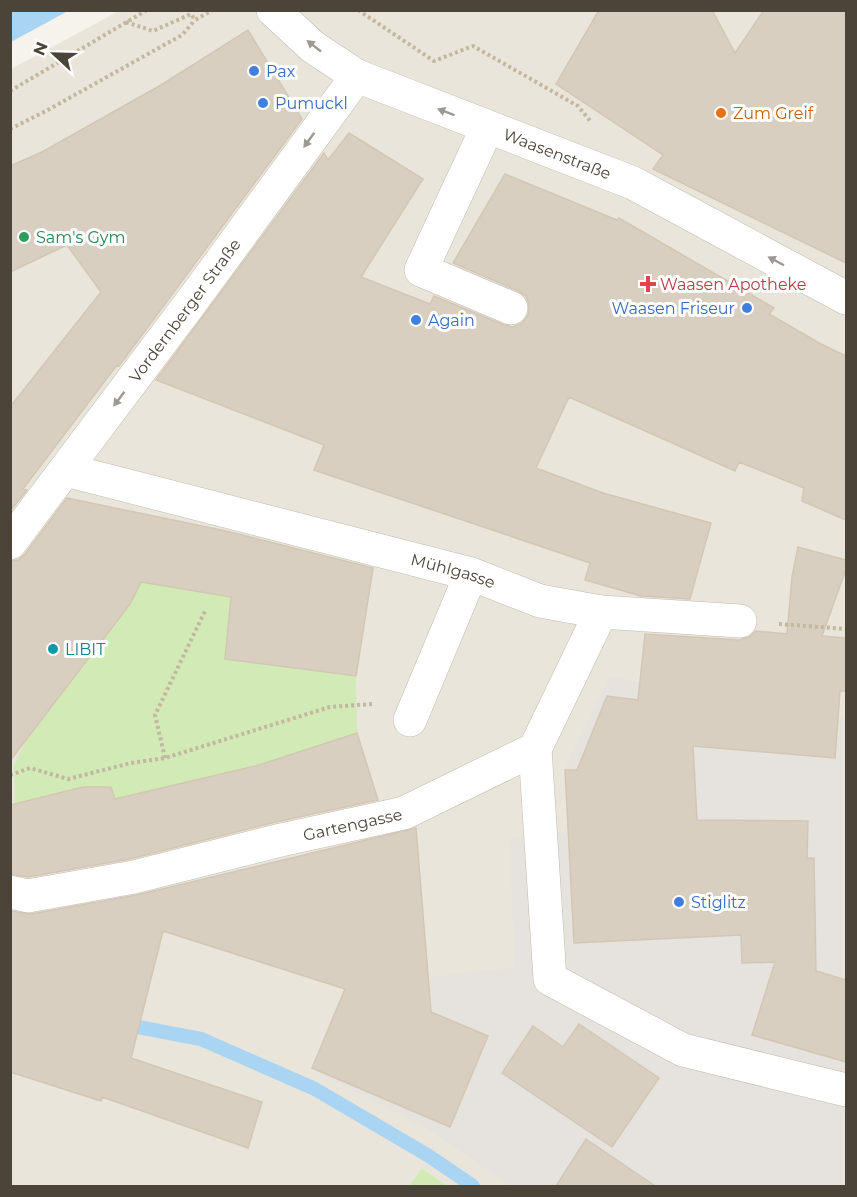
<svg xmlns="http://www.w3.org/2000/svg" width="857" height="1197" font-family="Montserrat,sans-serif">
<style>
.residential{fill:#eae5da}
.industrial{fill:#e6e2dd}
.green{fill:#d2eab5}
.water{fill:#a9d4f2}
.lines{fill:none;stroke-linecap:round;stroke-linejoin:round}
.stream{stroke:#a9d4f2;stroke-width:14}
.building{fill:#d8cfc1;stroke:#d3c7b4;stroke-width:1.5}
.minor-casing{stroke:#c2bbae;stroke-width:34}
.path{stroke:#c4b79f;stroke-width:4;stroke-dasharray:3 3;stroke-linecap:butt}
.minor{stroke:#fff;stroke-width:33}
.oneway{fill:#9c9892}
.shop-dot{fill:#3f7fe0;stroke:#fff;stroke-width:2}
.food-dot{fill:#e8710a;stroke:#fff;stroke-width:2}
.leisure-dot{fill:#2e9e5b;stroke:#fff;stroke-width:2}
.health-dot{fill:#e0444e;stroke:#fff;stroke-width:2}
.culture-dot{fill:#0f9aa8;stroke:#fff;stroke-width:2}
.labels{text-anchor:middle;stroke-width:6;stroke-linejoin:round;paint-order:stroke}
.shop-label{font-size:16px;fill:#366cbe;stroke:#fff;text-anchor:start}
.food-label{font-size:16px;fill:#c56008;stroke:#fff;text-anchor:start}
.street-label{font-size:16px;fill:#4b4439;stroke:#fff}
.leisure-label{font-size:16px;fill:#27864d;stroke:#fff;text-anchor:start}
.health-label{font-size:16px;fill:#be3a42;stroke:#fff;text-anchor:start}
.culture-label{font-size:16px;fill:#0d838f;stroke:#fff;text-anchor:start}
</style>
<rect width="100%" height="100%" fill="#f6f3ec"/>
<path class="residential" d="M 119,11 L 846,11 L 846,1186 L 447,1186 L 422,1168 L 409,1186 L 11,1186 L 11,69 Z"/>
<path class="industrial" d="M 609,677 L 846,717 L 846,1186 L 510,1186 L 430,1130 L 324,1076 L 363,986 L 515,967 L 509,838 L 568,832 L 566,765 Z"/>
<path class="green" d="M 141,582 L 231,596 L 225,659 L 356,676 L 357,733 L 259,765 L 115,799 L 111,787 L 83,787 L 15,804 L 14,765 L 25,743 L 130,604 Z
M 422,1168 L 447,1186 L 409,1186 Z"/>
<path class="water" d="M 11,10 L 68,10 L 68,11 L 11,42 Z"/>
<g class="lines">
<path class="stream" d="M 122,1024 L 201,1039 L 315,1089 L 429,1156 L 473,1186"/>
</g>
<path class="building" d="M 599,10 L 712,10 L 735,53 L 764,10 L 846,10 L 846,263 L 653,169 L 663,155 L 556,84 Z
M 248,30 L 302,119 L 119,366 L 117,365 L 23,489 L 27,490 L 10,511 L 10,407 L 101,292 L 67,245 L 10,272 L 10,166 L 42,152 L 161,85 Z
M 349,133 L 423,179 L 361,277 L 430,304 L 434,296 L 504,325 L 513,327 L 522,323 L 528,315 L 529,305 L 526,296 L 518,291 L 453,263 L 505,174 L 617,220 L 619,218 L 774,308 L 769,314 L 821,344 L 846,356 L 846,520 L 802,501 L 804,488 L 739,462 L 735,471 L 569,397 L 536,468 L 603,493 L 711,523 L 690,599 L 641,596 L 585,580 L 590,563 L 314,470 L 324,445 L 156,380 L 324,153 L 328,160 Z
M 67,498 L 226,531 L 373,568 L 356,676 L 225,659 L 231,597 L 141,582 L 130,604 L 10,761 L 10,561 L 18,560 L 25,554 Z
M 798,547 L 846,560 L 846,569 L 822,636 L 846,638 L 846,691 L 840,691 L 835,758 L 693,746 L 697,820 L 808,821 L 807,858 L 814,858 L 816,971 L 846,980 L 846,1062 L 752,1035 L 775,962 L 742,963 L 741,935 L 574,943 L 565,770 L 577,770 L 607,696 L 638,700 L 645,634 L 739,640 L 749,637 L 756,631 L 787,634 L 792,577 Z
M 357,733 L 378,800 L 276,822 L 130,859 L 28,877 L 10,874 L 10,805 L 83,787 L 111,787 L 115,799 L 259,765 Z
M 416,828 L 431,1012 L 488,1036 L 450,1127 L 312,1068 L 345,989 L 163,931 L 131,1058 L 262,1102 L 248,1148 L 102,1097 L 101,1101 L 10,1072 L 10,911 L 31,914 L 137,895 Z
M 579,1024 L 659,1078 L 612,1147 L 502,1073 L 533,1026 L 563,1047 Z
M 586,1139 L 655,1186 L 556,1186 Z"/>
<g class="lines">
<g class="minor-casing">
<g id="minor">
<path id="s1" d="M 273,10 L 313,47 L 357,76 L 633,183 L 846,298"/>
<path d="M 487,128 L 421,270 L 511,308"/>
<path id="s2" d="M 66,470 L 471,574 L 540,601 L 601,612 L 740,621"/>
<path id="s3" d="M 10,543 L 192,301 L 357,76"/>
<path d="M 410,720 L 471,574"/>
<path d="M 535,749 L 550,979 L 683,1050 L 846,1090"/>
<path id="s4" d="M 10,892 L 28,896 L 134,877 L 281,840 L 404,813 L 535,749 L 601,612"/>
</g>
</g>
<path class="path" d="M 358,10 L 434,61 L 473,46 L 578,106 L 591,122
M 126,22 L 153,31 L 191,14 L 195,20 L 213,10
M 10,91 L 147,10
M 10,129 L 46,111 L 182,35 L 195,20
M 779,624 L 846,629
M 165,758 L 155,715 L 206,609
M 10,775 L 30,768 L 68,779 L 131,763 L 165,758 L 330,707 L 372,704"/>
<use href="#minor" class="minor"/>
</g>
<defs><path id="oneway-solid" d="M-6-.8H1V-3.2L6.5 0L1 3.2V.8H-6Z" transform="scale(1.5)"/></defs>
<g class="oneway">
<use href="#oneway-solid" transform="translate(314 46) rotate(-142)"/>
<use href="#oneway-solid" transform="translate(446 112) rotate(-159)"/>
<use href="#oneway-solid" transform="translate(309 140) rotate(126)"/>
<use href="#oneway-solid" transform="translate(776 261) rotate(-152)"/>
<use href="#oneway-solid" transform="translate(119 399) rotate(127)"/>
</g>
<g class="shop-dot">
<circle cx="254" cy="71" r="6"/>
<circle cx="263" cy="103" r="6"/>
<circle cx="747" cy="308" r="6"/>
<circle cx="416" cy="320" r="6"/>
<circle cx="679" cy="902" r="6"/>
</g>
<circle class="food-dot" cx="721" cy="113" r="6"/>
<circle class="leisure-dot" cx="24" cy="237" r="6"/>
<path class="health-dot" d="M645 275h6v6h6v6h-6v6h-6v-6h-6v-6h6z"/>
<circle class="culture-dot" cx="53" cy="649" r="6"/>
<g class="labels">
<g class="shop-label">
<text x="266" y="77">Pax</text>
<text x="275" y="109">Pumuckl</text>
<text x="735" y="314" text-anchor="end">Waasen Friseur</text>
<text x="428" y="326">Again</text>
<text x="691" y="908">Stiglitz</text>
</g>
<g class="food-label">
<text x="733" y="119">Zum Greif</text>
</g>
<g class="street-label">
<text dy="6" stroke="none"><textPath href="#s1" startOffset="322">Waasenstraße</textPath></text>
<text dy="6" stroke="none"><textPath href="#s3" startOffset="291">Vordernberger Straße</textPath></text>
<text dy="6" stroke="none"><textPath href="#s2" startOffset="400">Mühlgasse</textPath></text>
<text dy="6" stroke="none"><textPath href="#s4" startOffset="351">Gartengasse</textPath></text>
</g>
<g class="leisure-label">
<text x="36" y="243">Sam's Gym</text>
</g>
<g class="health-label">
<text x="660" y="290">Waasen Apotheke</text>
</g>
<g class="culture-label">
<text x="65" y="655">LIBIT</text>
</g>
</g>
<rect width="857" height="1197" fill="none" stroke="#4b4439" stroke-width="24"/>
<g transform="translate(54 54) rotate(292)" stroke="#ffffff" stroke-width="4.5" paint-order="stroke">
<path d="M0-4.5L10 22L0 15L-10 22Z" fill="#4b4439"/>
<text y="-9" font-size="16" font-weight="bold" text-anchor="middle" fill="#4b4439">N</text>
</g>
</svg>
